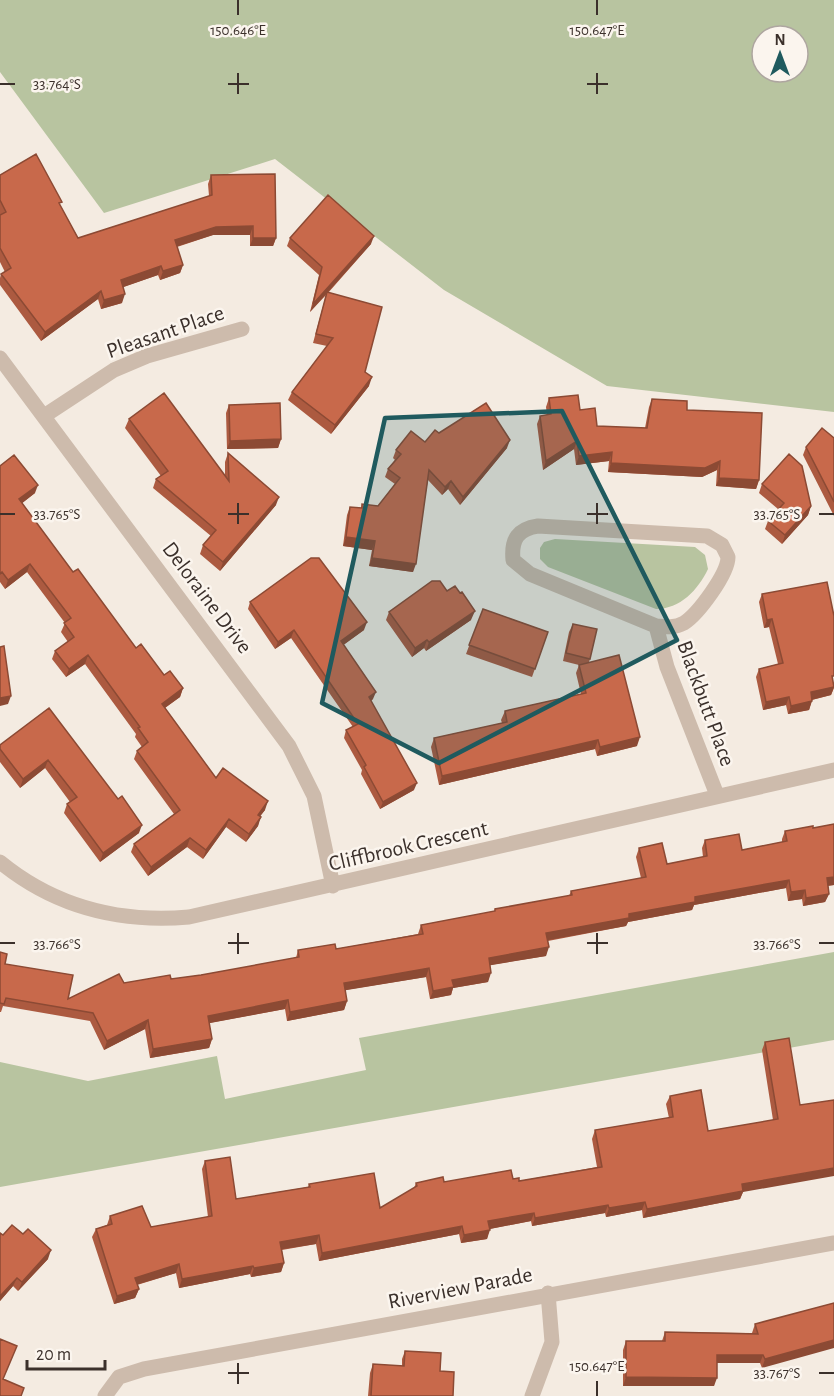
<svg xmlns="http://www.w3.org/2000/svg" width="834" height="1396" font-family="'Alegreya Sans',sans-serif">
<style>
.green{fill:#b8c4a0;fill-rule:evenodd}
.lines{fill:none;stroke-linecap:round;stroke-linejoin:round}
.minor{stroke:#cdbbac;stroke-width:15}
.wall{fill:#ac5a40}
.shaded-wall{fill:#8c4a34}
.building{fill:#c8694b;stroke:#8c4a34;stroke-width:1.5}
.marked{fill:#1f5a5e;fill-opacity:0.2;stroke:#1f5a5e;stroke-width:4.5;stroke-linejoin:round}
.ticks{fill:none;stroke:#3b302b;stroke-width:2}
.labels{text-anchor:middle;stroke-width:5;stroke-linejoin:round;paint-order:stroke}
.street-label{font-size:22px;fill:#3b302b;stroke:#fbf5ee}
.ticks-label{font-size:15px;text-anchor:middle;fill:#3b302b;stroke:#fbf5ee;stroke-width:5;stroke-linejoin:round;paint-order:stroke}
</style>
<rect width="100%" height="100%" fill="#f4ebe1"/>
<path class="green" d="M 0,0 L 834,0 L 834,412 L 607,386 L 444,290 L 275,159 L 104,213 L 0,72 ZM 762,36 L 798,36 L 798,72 L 762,72 Z
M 555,539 L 695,547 L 705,555 L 708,569 C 698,590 680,609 656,609 L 548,567 L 540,559 L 540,548 L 544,542 Z
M 834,952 L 834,1040 L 0,1187 L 0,1062 L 88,1081 L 217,1056 L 225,1099 L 366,1070 L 359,1038 Z"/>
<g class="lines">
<path class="minor" d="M 0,358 L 289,746 L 314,796 L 333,886
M 44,416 L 114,370 L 147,356 L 242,329
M 656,626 C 666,627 675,628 684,623 C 698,614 728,574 728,557 L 722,545 L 707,536 L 538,526 C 518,529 511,539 513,560 L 530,574 L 656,626 L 667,667 L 717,795
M 0,862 C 55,907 120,923 189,917 L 834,770
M 105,1396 L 119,1377 L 144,1369 L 834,1243
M 532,1396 L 552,1342 L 548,1293"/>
</g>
<path class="wall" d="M 0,175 L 61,207 L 78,238 L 209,196 L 208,184 L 211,175 L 276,238 L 273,246 L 250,246 L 250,235 L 213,235 L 177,247 L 183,265 L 180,273 L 160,280 L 158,275 L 123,287 L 122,303 L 101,309 L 98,299 L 41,341 L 0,285 L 0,278 L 1,274 L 5,272 L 0,262 Z
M 290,238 L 371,244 L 328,293 L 365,372 L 369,386 L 331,434 L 288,400 L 292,392 L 327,346 L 313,343 L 326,295 L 310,312 L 319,275 L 287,246 Z
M 549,398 L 580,410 L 597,426 L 645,428 L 649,407 L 652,399 L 687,410 L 759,480 L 756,489 L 716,486 L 717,470 L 702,477 L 608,472 L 609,461 L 576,465 L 574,449 L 543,470 L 537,424 L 540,416 L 547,415 L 546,407 Z
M 229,405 L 281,439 L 278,448 L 227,449 L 226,413 Z
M 129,419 L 225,476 L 225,462 L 228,453 L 276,505 L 220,571 L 200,554 L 203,545 L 211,536 L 153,488 L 156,479 L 161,476 L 125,428 Z
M 439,433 L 507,448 L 460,505 L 448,489 L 442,495 L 428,480 L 413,572 L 369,566 L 372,550 L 343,546 L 347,515 L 350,507 L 361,508 L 362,504 L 378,506 L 395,484 L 385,477 L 388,469 L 395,460 L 393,458 L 396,450 L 425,442 Z
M 834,438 L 834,516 L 803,455 L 806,447 Z
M 0,466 L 35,493 L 22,503 L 73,572 L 136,648 L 164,675 L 183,688 L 180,697 L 165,708 L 216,778 L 265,810 L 260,816 L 258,826 L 246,842 L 226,827 L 203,859 L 187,847 L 148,876 L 131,852 L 134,844 L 174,814 L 134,759 L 137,751 L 142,747 L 135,737 L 136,734 L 85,664 L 66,677 L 52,659 L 55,651 L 68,642 L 61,632 L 65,623 L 27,572 L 5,589 L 0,582 Z
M 762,484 L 811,506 L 808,515 L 782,544 L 765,529 L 768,521 L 778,509 L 759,493 Z
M 447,591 L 471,620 L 426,651 L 424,648 L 412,657 L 386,620 L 389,612 Z
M 762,594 L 834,684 L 834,688 L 831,695 L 812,700 L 809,710 L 788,714 L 786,705 L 763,710 L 756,677 L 759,669 L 778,664 L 769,627 L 764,628 L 759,602 Z
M 250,602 L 364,630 L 343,645 L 373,699 L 371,701 L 414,790 L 380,809 L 361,774 L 362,770 L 344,738 L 346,730 L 353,727 L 291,638 L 275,649 L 248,609 Z
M 483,609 L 548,632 L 532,677 L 466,654 Z
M 573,624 L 590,659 L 589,662 L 637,746 L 597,756 L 595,749 L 439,785 L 431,747 L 434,738 L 502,723 L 501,720 L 505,711 L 581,694 L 576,673 L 579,665 L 563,661 L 569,632 Z
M 49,708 L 139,833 L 100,862 L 64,813 L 67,804 L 70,802 L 45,768 L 20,788 L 0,762 L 0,745 Z
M 834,824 L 834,885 L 828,886 L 829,894 L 825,902 L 803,906 L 802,899 L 788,901 L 786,888 L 694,905 L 692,910 L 628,922 L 626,926 L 548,941 L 546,956 L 490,965 L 488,982 L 453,988 L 451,995 L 430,999 L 426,977 L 345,990 L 347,1001 L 344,1010 L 287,1021 L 285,1009 L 209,1023 L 212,1039 L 209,1048 L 150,1058 L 145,1029 L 104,1050 L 90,1021 L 3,1006 L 1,1012 L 0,1012 L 0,952 L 5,964 L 68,999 L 124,983 L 171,979 L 201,975 L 296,958 L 298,950 L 336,949 L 418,934 L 421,925 L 494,912 L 495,909 L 569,896 L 571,891 L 641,878 L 636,857 L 639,848 L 667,864 L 703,857 L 702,848 L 705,840 L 742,850 L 782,842 L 782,839 L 785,831 L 813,828 Z
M 765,1042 L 800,1105 L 743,1192 L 740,1199 L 643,1218 L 642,1210 L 606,1217 L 605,1213 L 532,1226 L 531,1221 L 489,1229 L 487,1239 L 461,1243 L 459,1234 L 319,1261 L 316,1244 L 282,1250 L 284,1263 L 281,1272 L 251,1277 L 250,1274 L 179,1288 L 176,1273 L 137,1285 L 139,1289 L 135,1298 L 114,1304 L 92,1237 L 96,1229 L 107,1225 L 110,1216 L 151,1227 L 208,1217 L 202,1169 L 205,1161 L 236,1199 L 308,1187 L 309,1184 L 380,1208 L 414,1188 L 416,1183 L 513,1179 L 519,1181 L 597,1167 L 592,1139 L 595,1130 L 669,1118 L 666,1104 L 670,1096 L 708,1131 L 773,1120 L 762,1050 Z
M 0,1233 L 3,1235 L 48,1259 L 18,1291 L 13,1286 L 0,1301 Z
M 834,1303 L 762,1368 L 760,1363 L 717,1363 L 714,1386 L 623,1386 L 623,1350 L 626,1341 L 662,1341 L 665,1332 L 752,1333 L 755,1324 Z
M 405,1351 L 440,1371 L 453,1396 L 368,1396 L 370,1373 L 373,1364 L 402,1366 L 402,1359 Z"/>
<path class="shaded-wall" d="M 253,226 L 250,235 L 213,235 L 172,248 L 175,240 L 216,227 Z
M 374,236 L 371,244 L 310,312 L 313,304 Z
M 253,238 L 276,238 L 273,246 L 250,246 Z
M 183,265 L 180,273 L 160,280 L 163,271 Z
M 161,266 L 158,275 L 118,289 L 121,280 Z
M 101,291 L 98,299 L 41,341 L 45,332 Z
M 125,294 L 122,303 L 101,309 L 104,300 Z
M 372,377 L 369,386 L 331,434 L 335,425 Z
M 281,439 L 278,448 L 227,449 L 230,441 Z
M 510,440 L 507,448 L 460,505 L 463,497 Z
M 577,441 L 574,449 L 543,470 L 546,461 Z
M 612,452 L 609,461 L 576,465 L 579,456 Z
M 720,461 L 717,470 L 702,477 L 608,472 L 611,463 Z
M 719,478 L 759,480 L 756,489 L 716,486 Z
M 451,481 L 448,489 L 442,495 L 445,487 Z
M 38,485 L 35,493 L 16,508 L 19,499 Z
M 279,497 L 276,505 L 220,571 L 223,562 Z
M 811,506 L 808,515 L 782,544 L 785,535 Z
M 346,537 L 375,541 L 372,550 L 343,546 Z
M 372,558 L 416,564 L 413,572 L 369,566 Z
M 30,564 L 27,572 L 5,589 L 8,580 Z
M 475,611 L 471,620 L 426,651 L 429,642 Z
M 772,619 L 769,627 L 764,628 L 767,620 Z
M 367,622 L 364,630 L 338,649 L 341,641 Z
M 294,630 L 291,638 L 275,649 L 278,642 Z
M 427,640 L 424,648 L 412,657 L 415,648 Z
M 88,655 L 85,664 L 66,677 L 69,669 Z
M 834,687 L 831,695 L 807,701 L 811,692 Z
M 183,688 L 180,697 L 159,712 L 162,704 Z
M 376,692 L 373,699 L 366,704 L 369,697 Z
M 11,696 L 8,704 L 0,706 L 0,698 Z
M 789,697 L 786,705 L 763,710 L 766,702 Z
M 812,701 L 809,710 L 788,714 L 791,706 Z
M 640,737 L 637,746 L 597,756 L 600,747 Z
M 598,740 L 595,749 L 439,785 L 442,776 Z
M 48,760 L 45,768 L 20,788 L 23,779 Z
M 417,783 L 414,790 L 380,809 L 383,802 Z
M 268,801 L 265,810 L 255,823 L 258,815 Z
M 261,817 L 258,826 L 246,842 L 249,834 Z
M 229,819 L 226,827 L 203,859 L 206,850 Z
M 142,825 L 139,833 L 100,862 L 103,853 Z
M 190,838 L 187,847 L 148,876 L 151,867 Z
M 834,877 L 834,885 L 824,886 L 827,878 Z
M 789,880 L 786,888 L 694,905 L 692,910 L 628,922 L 626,926 L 543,941 L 546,933 L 695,897 Z
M 805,890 L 802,899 L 788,901 L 791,892 Z
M 829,894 L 825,902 L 803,906 L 806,898 Z
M 549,947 L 546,956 L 486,966 L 489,958 Z
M 429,968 L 426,977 L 341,991 L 344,983 Z
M 491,973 L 488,982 L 453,988 L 451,995 L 430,999 L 433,991 L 452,980 Z
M 288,1000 L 285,1009 L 205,1024 L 208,1016 Z
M 347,1001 L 344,1010 L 287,1021 L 290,1012 Z
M 148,1020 L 145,1029 L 104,1050 L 107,1041 Z
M 212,1039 L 209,1048 L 150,1058 L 153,1049 Z
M 834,1168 L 834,1176 L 743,1192 L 740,1199 L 643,1218 L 647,1209 L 742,1184 Z
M 645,1202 L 642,1210 L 606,1217 L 609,1208 Z
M 608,1205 L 605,1213 L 532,1226 L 535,1218 Z
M 534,1213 L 531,1221 L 485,1230 L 488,1221 Z
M 462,1226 L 459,1234 L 319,1261 L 322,1253 Z
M 490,1230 L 487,1239 L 461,1243 L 464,1235 Z
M 319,1235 L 316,1244 L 277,1250 L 280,1242 Z
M 51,1250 L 48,1259 L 18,1291 L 22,1282 Z
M 284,1263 L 281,1272 L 251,1277 L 254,1268 Z
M 179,1264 L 176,1273 L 132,1286 L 135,1278 Z
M 253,1266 L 250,1274 L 179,1288 L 182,1279 Z
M 17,1278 L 13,1286 L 0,1301 L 0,1296 Z
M 139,1289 L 135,1298 L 114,1304 L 117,1296 Z
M 834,1340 L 834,1348 L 762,1368 L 765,1359 Z
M 717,1355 L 763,1355 L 760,1363 L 714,1363 Z
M 626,1377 L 717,1378 L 714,1386 L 623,1386 Z"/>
<path class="building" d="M 36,154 L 62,202 L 59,203 L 78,238 L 212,195 L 211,175 L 275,174 L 276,238 L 253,238 L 253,226 L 216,227 L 175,240 L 183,265 L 163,271 L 161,266 L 121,280 L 125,294 L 104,300 L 101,291 L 45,332 L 1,274 L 11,268 L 0,248 L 0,215 L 6,212 L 0,200 L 0,175 Z
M 328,195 L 374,236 L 313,304 L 322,267 L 290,238 Z
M 327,292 L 382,307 L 365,372 L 372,377 L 335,425 L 292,392 L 333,338 L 316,334 Z
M 164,393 L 229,481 L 228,453 L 279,497 L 223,562 L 203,545 L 216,530 L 156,479 L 168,471 L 129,419 Z
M 578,395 L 580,410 L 595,408 L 597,426 L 647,428 L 652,399 L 687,401 L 687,410 L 762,413 L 759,480 L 719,478 L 720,461 L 705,468 L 611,463 L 612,452 L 579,456 L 577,441 L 546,461 L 540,416 L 551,414 L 549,398 Z
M 280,403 L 281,439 L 230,441 L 229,405 Z
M 486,403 L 510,440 L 463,497 L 451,481 L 445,487 L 429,470 L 416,564 L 372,558 L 375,541 L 346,537 L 350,507 L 362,508 L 362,504 L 378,506 L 400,478 L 388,469 L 401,454 L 396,450 L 411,431 L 425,442 L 435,430 L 439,433 Z
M 822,428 L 834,438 L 834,502 L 806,447 Z
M 789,454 L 802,466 L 811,506 L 785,535 L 768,521 L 784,503 L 762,484 Z
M 14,455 L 38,485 L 19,499 L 73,572 L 78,569 L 136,648 L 141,644 L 164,675 L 170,671 L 183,688 L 162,704 L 216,778 L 223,768 L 268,801 L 258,815 L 261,817 L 249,834 L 229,819 L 206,850 L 190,838 L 151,867 L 134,844 L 180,810 L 137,751 L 148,742 L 138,728 L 140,727 L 88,655 L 69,669 L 55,651 L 74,637 L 64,623 L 71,618 L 30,564 L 8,580 L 2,572 L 0,574 L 0,466 Z
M 311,558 L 319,558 L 367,622 L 341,641 L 376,692 L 369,697 L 417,783 L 383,802 L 364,767 L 366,765 L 346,730 L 358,724 L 294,630 L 278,642 L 250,602 Z
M 432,581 L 440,581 L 447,591 L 455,586 L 460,593 L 462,592 L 475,611 L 429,642 L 427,640 L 415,648 L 389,612 Z
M 827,582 L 834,616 L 834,676 L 832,676 L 834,687 L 811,692 L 812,701 L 791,706 L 789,697 L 766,702 L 759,669 L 783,663 L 772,619 L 767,620 L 762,594 Z
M 483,609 L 548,632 L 535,669 L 469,645 Z
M 573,624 L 597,629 L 590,659 L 566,653 Z
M 4,646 L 11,696 L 0,698 L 0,647 Z
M 619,655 L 640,737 L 600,747 L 598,740 L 442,776 L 434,738 L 507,722 L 505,711 L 586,693 L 579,665 Z
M 49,708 L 118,799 L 122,796 L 142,825 L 103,853 L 67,804 L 77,797 L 48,760 L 23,779 L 0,749 L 0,745 Z
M 834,824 L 834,877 L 827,878 L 829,894 L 806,898 L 805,890 L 791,892 L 789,880 L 695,897 L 695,902 L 629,914 L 629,918 L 546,933 L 549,947 L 489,958 L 491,973 L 452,980 L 454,987 L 433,991 L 429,968 L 344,983 L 347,1001 L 290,1012 L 288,1000 L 208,1016 L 212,1039 L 153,1049 L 148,1020 L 107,1041 L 93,1013 L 6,998 L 4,1004 L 0,1003 L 0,952 L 7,954 L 5,964 L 73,975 L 68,999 L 119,974 L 124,983 L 170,975 L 171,979 L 201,975 L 299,957 L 298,950 L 335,944 L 336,949 L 423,934 L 421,925 L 495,911 L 495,909 L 572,895 L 571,891 L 646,877 L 639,848 L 662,843 L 667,864 L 707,856 L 705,840 L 739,834 L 742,850 L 787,841 L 785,831 L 813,826 L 813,828 Z
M 789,1038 L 800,1105 L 834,1100 L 834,1168 L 742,1184 L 743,1191 L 647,1209 L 645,1202 L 609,1208 L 608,1205 L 535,1218 L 534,1213 L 488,1221 L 490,1230 L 464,1235 L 462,1226 L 322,1253 L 319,1235 L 280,1242 L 284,1263 L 254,1268 L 253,1266 L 182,1279 L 179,1264 L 135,1278 L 139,1289 L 117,1296 L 96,1229 L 112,1224 L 110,1216 L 142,1206 L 151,1227 L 212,1216 L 205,1161 L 230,1157 L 236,1199 L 310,1187 L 309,1184 L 374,1173 L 380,1208 L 417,1186 L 416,1183 L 443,1177 L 444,1182 L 511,1170 L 513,1179 L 519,1178 L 519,1181 L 602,1167 L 595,1130 L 673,1117 L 670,1096 L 701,1090 L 708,1131 L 778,1119 L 765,1042 Z
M 12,1225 L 23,1234 L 28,1229 L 51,1250 L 22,1282 L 17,1278 L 0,1296 L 0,1233 L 3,1235 Z
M 834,1303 L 834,1340 L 765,1359 L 763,1355 L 717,1355 L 717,1378 L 626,1377 L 626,1341 L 665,1341 L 665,1332 L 758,1334 L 755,1324 Z
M 0,1339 L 17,1346 L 3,1379 L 24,1388 L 21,1396 L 0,1396 Z
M 405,1351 L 441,1353 L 440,1371 L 454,1372 L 453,1396 L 371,1396 L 373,1364 L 404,1366 Z"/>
<path class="marked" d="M 562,411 L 677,640 L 439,763 L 322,703 L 385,418 Z"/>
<path class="ticks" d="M 238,0 L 238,15M 597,0 L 597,15M 238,73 L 238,94M 597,73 L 597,94M 0,84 L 15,84M 228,84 L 249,84M 587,84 L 608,84M 238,503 L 238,524M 597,503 L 597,524M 0,514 L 15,514M 228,514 L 249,514M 587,514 L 608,514M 819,514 L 834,514M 238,933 L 238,954M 597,933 L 597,954M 0,943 L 15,943M 228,943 L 249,943M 587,943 L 608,943M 819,943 L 834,943M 238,1363 L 238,1384M 228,1373 L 249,1373M 819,1373 L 834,1373M 597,1381 L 597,1396"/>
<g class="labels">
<g class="street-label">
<text transform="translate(165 331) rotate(-19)" y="8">Pleasant Place</text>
<text transform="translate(208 597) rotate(53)" y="8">Deloraine Drive</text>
<text transform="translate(707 703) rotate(70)" y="8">Blackbutt Place</text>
<text transform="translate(408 845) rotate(-13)" y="8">Cliffbrook Crescent</text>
<text transform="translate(460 1287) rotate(-11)" y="8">Riverview Parade</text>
</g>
</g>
<g class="ticks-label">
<text x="238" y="35">150.646°E</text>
<text x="597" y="35">150.647°E</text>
<text x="57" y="89">33.764°S</text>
<text x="57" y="519">33.765°S</text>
<text x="777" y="519">33.765°S</text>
<text x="57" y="949">33.766°S</text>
<text x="777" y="949">33.766°S</text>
<text x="597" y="1371">150.647°E</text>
<text x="777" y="1378">33.767°S</text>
</g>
<g transform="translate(780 54)"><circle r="28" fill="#fbf5ee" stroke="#aea6a0" stroke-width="1.5"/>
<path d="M0-4.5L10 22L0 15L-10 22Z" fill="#1f5a5e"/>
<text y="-9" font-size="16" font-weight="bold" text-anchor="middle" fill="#3b302b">N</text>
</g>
<path d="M27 1360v9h78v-9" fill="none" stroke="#3b302b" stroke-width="3"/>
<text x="36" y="1360" font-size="18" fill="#3b302b" stroke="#fbf5ee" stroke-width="4.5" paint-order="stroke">20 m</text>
</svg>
